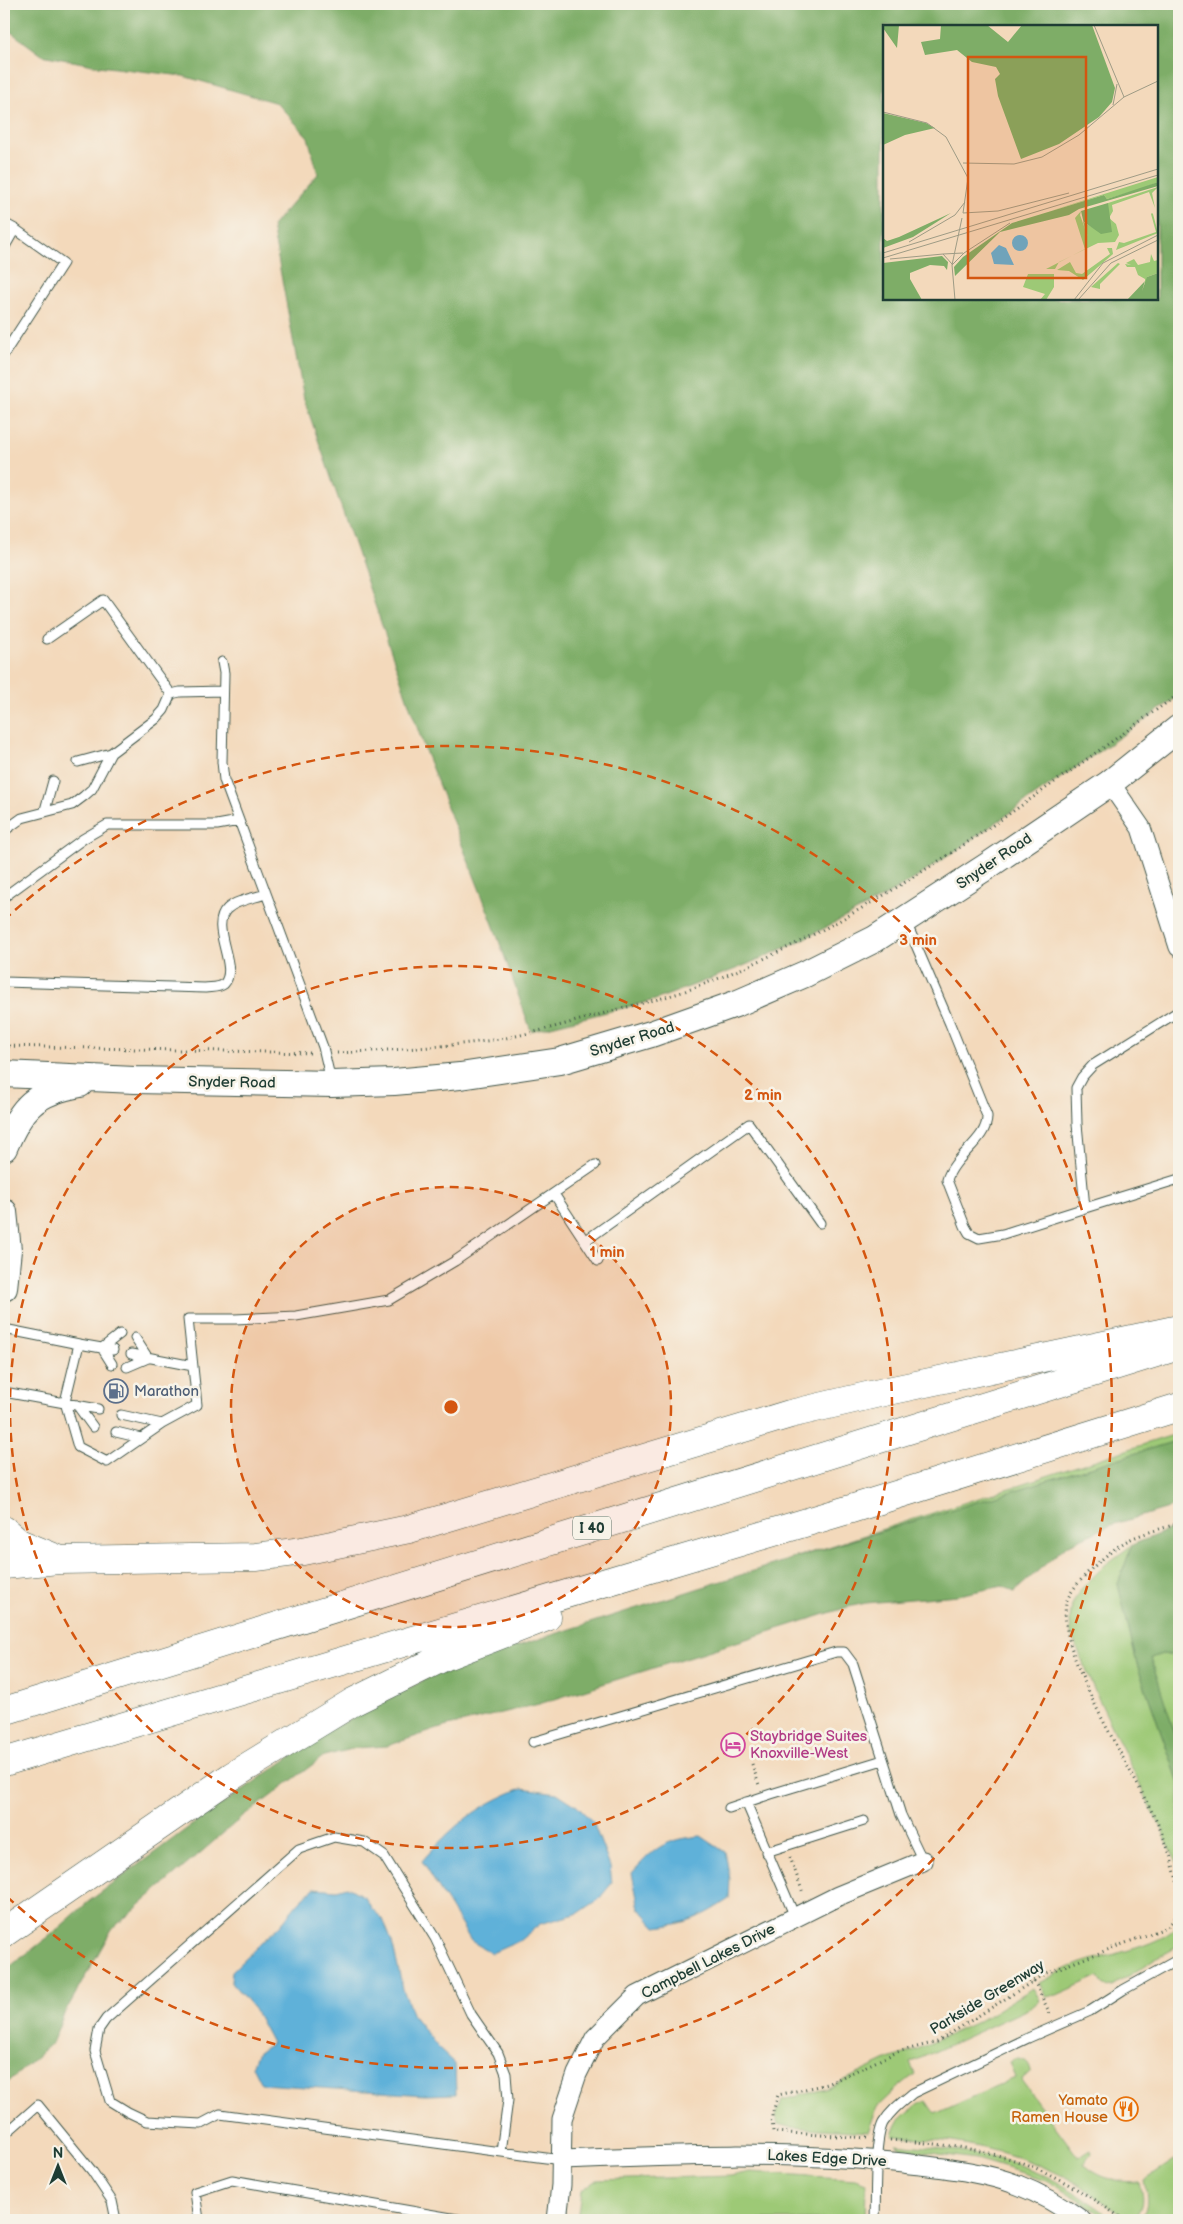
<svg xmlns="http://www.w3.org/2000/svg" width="1183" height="2224" font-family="'Balsamiq Sans',sans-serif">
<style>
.green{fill:#9dc976;stroke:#5e8355}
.forest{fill:#7ead67;stroke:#4e754e;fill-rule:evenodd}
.water{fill:#5eb1d9;stroke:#3e7786}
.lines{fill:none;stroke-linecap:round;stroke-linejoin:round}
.lane-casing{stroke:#3f5448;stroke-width:11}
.street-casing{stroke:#3f5448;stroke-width:21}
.secondary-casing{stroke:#3f5448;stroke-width:28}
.highway-casing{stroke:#3f5448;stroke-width:29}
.path{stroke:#3f5448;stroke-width:3;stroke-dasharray:1 4;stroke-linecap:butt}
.lane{stroke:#fff;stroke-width:9}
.street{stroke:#fff;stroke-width:19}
.secondary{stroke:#fff;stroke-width:26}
.highway{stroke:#fff;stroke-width:28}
.ring{fill:none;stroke:#d45610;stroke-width:2.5;stroke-dasharray:9 6}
.labels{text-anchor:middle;stroke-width:5;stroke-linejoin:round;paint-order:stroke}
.shield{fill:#f7f3e8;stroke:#60746a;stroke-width:1}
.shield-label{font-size:14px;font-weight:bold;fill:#1f3d34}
.street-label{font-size:15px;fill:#1f3d34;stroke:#f7f3e8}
.service-label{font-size:15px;fill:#4e5e75;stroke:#f7f3e8;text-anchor:start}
.hotel-label{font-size:15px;fill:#b23c85;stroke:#f7f3e8;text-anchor:start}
.food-label{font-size:15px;fill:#c56008;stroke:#f7f3e8;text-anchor:end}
.inset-road{fill:none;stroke:#9e9b85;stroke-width:1}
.view{fill:#d45610;fill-opacity:0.15;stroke:#d45610;stroke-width:2.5}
.inset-edge{fill:none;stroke:#1f3d34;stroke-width:2.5}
.centre{fill:#d45610;stroke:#f7f3e8;stroke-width:2.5}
.ring-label{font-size:15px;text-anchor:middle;font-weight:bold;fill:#d45610;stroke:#f7f3e8;stroke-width:5;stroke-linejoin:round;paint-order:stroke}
</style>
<rect width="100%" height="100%" fill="#f7f3e8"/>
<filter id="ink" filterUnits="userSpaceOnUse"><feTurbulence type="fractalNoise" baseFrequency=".02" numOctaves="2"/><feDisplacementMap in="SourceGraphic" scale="10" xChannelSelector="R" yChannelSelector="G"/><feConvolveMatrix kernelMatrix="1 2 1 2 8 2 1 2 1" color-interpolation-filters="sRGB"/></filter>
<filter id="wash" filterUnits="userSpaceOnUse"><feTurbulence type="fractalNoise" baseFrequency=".0096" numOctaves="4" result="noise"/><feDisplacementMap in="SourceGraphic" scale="20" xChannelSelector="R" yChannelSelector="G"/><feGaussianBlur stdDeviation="1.12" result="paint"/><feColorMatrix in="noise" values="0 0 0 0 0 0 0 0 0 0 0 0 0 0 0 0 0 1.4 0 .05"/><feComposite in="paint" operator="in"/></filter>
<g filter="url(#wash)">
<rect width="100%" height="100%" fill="#f3d9bb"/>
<path class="green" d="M 1179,1433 L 1179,1440 L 791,1559 Z
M 1132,1545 L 1118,1584 L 1137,1664 L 1179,1783 L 1179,1866 L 1093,1687 L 1071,1633 L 1070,1620 L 1072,1605 L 1080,1590 L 1105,1565 Z
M 1162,1654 L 1179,1656 L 1179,1747 L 1150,1658 Z
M 1179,1922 L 1179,1946 L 1155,1959 L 1113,1986 L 1107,1987 L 1103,1985 L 1099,1976 L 1056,1995 L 1046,1997 L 1039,1983 C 1053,1976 1066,1968 1081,1963 C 1106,1955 1169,1945 1179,1922 Z
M 1033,1988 L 1040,2000 L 1032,2007 L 910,2063 L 915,2074 L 896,2089 L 877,2107 L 868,2132 L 790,2127 L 779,2124 L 776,2116 L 782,2100 L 826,2089 L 889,2059 L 918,2049 L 979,2021 Z
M 1014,2059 C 1024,2059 1029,2061 1031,2071 L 1021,2080 L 1078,2157 L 1091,2149 L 1092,2153 L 1084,2164 C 1100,2179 1117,2182 1139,2182 C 1143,2200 1144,2205 1133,2220 C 1120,2217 1089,2189 1073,2181 C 1014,2150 959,2140 893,2136 C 898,2116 908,2110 926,2101 L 935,2114 L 1015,2078 L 1009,2062 Z
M 896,2144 C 948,2149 1003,2154 1050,2178 C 1073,2190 1094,2205 1115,2220 L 1108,2220 L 1082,2201 L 1046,2180 L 976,2159 L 902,2149 Z
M 1179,2157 L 1179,2212 L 1172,2220 L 1139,2220 C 1150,2207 1147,2196 1144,2180 Z
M 750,2172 L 855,2179 L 866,2183 L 865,2220 L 577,2220 L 581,2191 L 596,2180 L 731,2176 Z"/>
<path class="forest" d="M 4,4 L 1179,4 L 1179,696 L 916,878 L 867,906 L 794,944 L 741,967 L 655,1000 L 531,1031 L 493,924 L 426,753 L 304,399 L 272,226 L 318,174 L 308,137 L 277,103 L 183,76 L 98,66 L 42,55 L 4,27 ZM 884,26 L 1157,26 L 1157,299 L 884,299 Z
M 1179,1440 L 1179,1505 L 1111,1525 L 1067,1545 L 1014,1592 L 1003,1586 L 958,1595 L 866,1603 L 848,1607 L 539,1704 L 444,1727 L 387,1746 L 356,1748 L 324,1756 L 235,1823 L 112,1929 L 63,2016 L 52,2043 L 4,2086 L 4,1971 L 51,1935 L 88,1902 L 189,1827 L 331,1729 L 445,1669 L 791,1559 Z
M 1179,1528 L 1179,1656 L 1162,1654 L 1151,1658 L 1179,1747 L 1179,1783 L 1137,1664 L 1118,1584 L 1132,1545 L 1166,1531 Z"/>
<path class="water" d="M 522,1788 L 557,1793 L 577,1806 L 593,1822 L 610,1867 L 612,1883 L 598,1900 L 579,1913 L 540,1924 L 519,1941 L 492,1953 L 471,1941 L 422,1861 C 455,1824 475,1807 522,1788 Z
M 701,1836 L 725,1852 L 730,1879 L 729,1899 C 704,1916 687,1924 656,1927 L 639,1908 L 632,1873 C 656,1846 665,1840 701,1836 Z
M 347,1887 L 365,1897 L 372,1909 L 383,1919 L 392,1942 L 403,1989 L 413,2016 L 441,2051 L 455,2064 L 456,2094 L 425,2095 L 261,2084 L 252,2066 L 258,2052 L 272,2043 L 254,2009 L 231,1982 L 232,1971 L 281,1924 L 298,1903 L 314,1888 L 337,1890 Z"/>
</g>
<g filter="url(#ink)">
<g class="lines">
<g class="lane-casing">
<path id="lane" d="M 4,223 L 15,229
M 4,248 L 15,229 L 63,263 L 4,354
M 47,639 L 103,600 L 171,694
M 222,662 L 224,673 L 222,762 L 224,780 L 323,1047 L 331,1081
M 78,762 L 111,753
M 45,810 L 53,781
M 4,831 L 22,818 L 72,805 L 84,796 L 92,789 L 111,753 L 156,719 L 164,710 L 171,694 L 180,692 L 223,691
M 4,897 L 83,839 L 107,825 L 217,825 L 239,821
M 906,922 L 950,1024 L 987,1116 C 988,1140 954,1155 947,1180 L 965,1226 L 969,1233 L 979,1238 L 1003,1234 L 1085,1208 L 1077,1124 L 1076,1088 L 1082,1077 L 1093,1065 L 1179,1011
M 4,982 L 205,988 C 211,987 219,988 224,984 C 240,967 208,927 227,909 C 236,900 254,898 266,894
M 554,1194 L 598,1261
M 1085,1208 L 1179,1179
M 585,1241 L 749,1124 L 820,1223
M 4,1329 L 79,1344 L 65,1402 L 78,1447 L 107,1462 L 162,1424
M 79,1344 L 113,1350
M 131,1354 L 193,1366
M 112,1364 L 102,1348 L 120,1334
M 127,1367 L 148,1358 L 135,1338
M 4,1392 L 98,1409
M 77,1405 L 93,1427
M 121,1415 L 162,1424 L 197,1405 L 188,1319 L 235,1319 L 296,1316 L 389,1300 L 455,1261 L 595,1165
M 116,1432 L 141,1438
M 533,1742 L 836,1652 L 844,1652 L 853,1664 L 901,1815 L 923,1861
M 746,1802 L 795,1917
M 729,1808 L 771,1794 L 883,1760
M 766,1852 L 864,1821
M 4,2135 L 38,2105 L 92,2171 L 112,2201 L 116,2220
M 501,2152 L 508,2100 L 506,2074 L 498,2053 L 471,2014 L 435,1938 L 384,1856 L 364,1842 L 334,1837 L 299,1849 L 106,2019 L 99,2029 L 95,2051 L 110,2101 L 128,2112 L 147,2121 L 201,2124 L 220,2114 L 538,2157 L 562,2160
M 199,2220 L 195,2192 L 232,2180 L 463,2220
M 875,2220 C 876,2198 874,2141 883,2123 C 891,2110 902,2102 913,2093 L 1028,2038 L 1090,2011 L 1123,1990 L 1179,1959"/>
</g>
<g class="street-casing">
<path id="street" d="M 1110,783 L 1141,828 L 1179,947
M 562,2160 C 675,2155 790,2151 903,2163 C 942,2168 981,2171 1018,2185 C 1041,2194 1062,2206 1081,2220
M 557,2220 L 561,2185 L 562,2119 L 577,2074 L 595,2038 L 637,1996 L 838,1896 L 923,1861"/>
</g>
<g class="secondary-casing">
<path id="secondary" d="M 4,1074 L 135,1080 L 332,1084 L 394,1082 L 460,1076 L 560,1061 L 651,1034 L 738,1003 L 805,974 L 875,939 L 989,865 L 1110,783 L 1179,728
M 4,1148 C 21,1107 35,1092 80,1084
M 4,1212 L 8,1250 L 4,1288"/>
</g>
<g class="highway-casing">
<path id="highway" d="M 4,1530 L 19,1543 L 58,1559
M 4,1565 L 59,1560 L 256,1557 L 303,1551 L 409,1529 L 790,1414 L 888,1391 L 1179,1329
M 4,1711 L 1179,1346
M 4,1762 L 851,1509 L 1179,1407
M 4,1933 L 232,1776 L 353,1702 L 446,1656 L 547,1617"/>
</g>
<path class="path" d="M 4,1046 L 311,1053
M 337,1053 C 392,1050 446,1047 500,1039 C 540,1032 580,1020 619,1009 C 647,1002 677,995 704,984 C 879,917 1027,800 1179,694
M 1179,1523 C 1162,1529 1141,1533 1125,1542 C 1109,1551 1069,1586 1066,1604 C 1056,1660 1144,1784 1165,1841 C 1171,1856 1175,1873 1179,1888
M 752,1764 L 759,1785
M 790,1857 L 803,1893
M 1034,1981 L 1050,2014
M 867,2138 L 773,2132 L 772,2115 L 778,2095 L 827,2084 L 897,2052 L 937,2042 L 1046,1973 L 1168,1927 L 1179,1913
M 890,2140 C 932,2143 974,2147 1014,2160 C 1054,2173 1090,2196 1124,2220"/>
<use href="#lane" class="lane"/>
<use href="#street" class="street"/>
<use href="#secondary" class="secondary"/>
<use href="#highway" class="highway"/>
</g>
</g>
<circle cx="451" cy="1407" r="220" fill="#d45610" fill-opacity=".12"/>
<g class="ring">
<circle cx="451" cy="1407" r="220"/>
<circle cx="451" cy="1407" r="441"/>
<path d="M4 920A661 661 0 1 1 4 1894"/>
</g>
<defs>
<g id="fuel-ring" transform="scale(1.25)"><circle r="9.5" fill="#f7f3e8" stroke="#5c6f8a" stroke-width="1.5"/><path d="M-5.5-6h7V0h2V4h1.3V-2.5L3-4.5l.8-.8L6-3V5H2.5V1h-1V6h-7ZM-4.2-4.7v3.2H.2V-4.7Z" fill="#5c6f8a"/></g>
<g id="hotel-ring" transform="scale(1.25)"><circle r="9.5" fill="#f7f3e8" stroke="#d1479c" stroke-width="1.5"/><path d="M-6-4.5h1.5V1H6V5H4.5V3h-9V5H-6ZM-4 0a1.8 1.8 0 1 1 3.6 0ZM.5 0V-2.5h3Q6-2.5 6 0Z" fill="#d1479c"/></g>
<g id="restaurant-ring" transform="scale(1.25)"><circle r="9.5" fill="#f7f3e8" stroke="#e8710a" stroke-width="1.5"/><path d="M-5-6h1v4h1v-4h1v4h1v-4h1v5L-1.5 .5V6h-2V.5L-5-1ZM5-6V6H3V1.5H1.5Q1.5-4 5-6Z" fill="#e8710a"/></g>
</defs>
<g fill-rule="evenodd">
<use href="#fuel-ring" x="116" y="1391"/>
<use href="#hotel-ring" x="733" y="1745"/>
<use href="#restaurant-ring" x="1126" y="2109"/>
</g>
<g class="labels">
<rect class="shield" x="573" y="1516.5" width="38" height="23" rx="4"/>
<g class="shield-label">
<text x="592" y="1533">I 40</text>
</g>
<g class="street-label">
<text transform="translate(994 861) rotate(-34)" y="5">Snyder Road</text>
<text transform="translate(632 1039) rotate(-17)" y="5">Snyder Road</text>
<text transform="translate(232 1082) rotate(1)" y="5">Snyder Road</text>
<text transform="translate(708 1961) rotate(-27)" y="5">Campbell Lakes Drive</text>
<text transform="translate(987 1997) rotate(-31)" y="5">Parkside Greenway</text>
<text transform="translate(827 2158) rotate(3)" y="5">Lakes Edge Drive</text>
</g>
<g class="service-label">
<text x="134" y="1396">Marathon</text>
</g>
<g class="hotel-label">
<text x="750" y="1741">Staybridge Suites<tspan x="750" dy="17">Knoxville-West</tspan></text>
</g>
<g class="food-label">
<text x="1108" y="2105">Yamato<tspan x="1108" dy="17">Ramen House</tspan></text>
</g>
</g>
<g transform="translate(883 25)">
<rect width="275" height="275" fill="#f3d9bb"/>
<path d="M 275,152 L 275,157 L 260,163 L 224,174 L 221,170 L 164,187 ZM 275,162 L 269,168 L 272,183 L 266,167 L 229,180 L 230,186 L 226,193 L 233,199 L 236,210 L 232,217 L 215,218 L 176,237 L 172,244 L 163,244 L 202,224 L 192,193 L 198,186 L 197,190 L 205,212 L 200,197 L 216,206 L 225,194 L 225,178 ZM 268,189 L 269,188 L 270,189 L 275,208 L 233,225 L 236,217 L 241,218 L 273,207 ZM 224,223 L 229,223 L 230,229 L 200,255 L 186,246 L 174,245 L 187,237 L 193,248 L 199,249 L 227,229 ZM 268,229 L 271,236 L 275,235 L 275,248 L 264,252 L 264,259 L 262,259 L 262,254 L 255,250 L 252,242 L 244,242 L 242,239 L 248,240 L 243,238 L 251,234 L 255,240 L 267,237 ZM 235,238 L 237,239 L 217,259 L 217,264 L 208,262 ZM 145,249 L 171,249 L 171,262 L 163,275 L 157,275 L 162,269 L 140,262 Z" fill="#9dc976"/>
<path d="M 0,0 L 16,0 L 14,23 L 0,3 ZM 58,0 L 104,0 L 125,17 L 139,0 L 209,0 L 232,63 L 229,77 L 216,92 L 176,119 L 138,134 L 115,71 L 112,54 L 117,49 L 113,42 L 89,37 L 74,25 L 42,30 L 38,17 L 57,14 ZM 0,88 L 43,98 L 52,103 L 22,110 L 0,120 ZM 275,157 L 275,161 L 196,184 L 186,190 L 117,207 L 72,251 L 71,242 L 80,232 L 129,198 L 221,170 L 224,174 ZM 225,178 L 229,207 L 218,209 L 201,197 L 204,212 L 198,186 ZM 68,188 L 30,212 L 0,223 L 0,213 L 4,216 L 16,212 ZM 59,231 L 65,237 L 64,245 L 61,241 L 47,240 L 27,248 L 27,254 L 39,275 L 0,275 L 0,238 ZM 275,248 L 275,275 L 244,275 L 262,256 L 259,266 L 264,252 Z" fill="#7ead67"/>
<path d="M129 218a8 8 0 1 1 16 0a8 8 0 1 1-16 0ZM 116,220 L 123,223 L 131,240 L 111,239 L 108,228 Z" fill="#5eb1d9"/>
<path class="inset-road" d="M 211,0 L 241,72M 230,80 L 234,59M 0,87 L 44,98 L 63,112 L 85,153 L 80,188M 80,138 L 131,139 L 159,132 L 196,110 L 241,72 L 275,56M 80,188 L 115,186 L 186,168M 26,217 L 72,190 L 82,177M 0,228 L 275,144M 60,229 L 80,228M 0,233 L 275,150M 7,234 L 60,229 L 69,239M 69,240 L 81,228 L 127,198M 72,275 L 69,240 L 79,193M 191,275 L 220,238 L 275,210M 195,275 L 228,238 L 275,215"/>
<path class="view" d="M 85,32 L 203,32 L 203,253 L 85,253 Z"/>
<rect width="275" height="275" class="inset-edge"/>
</g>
<circle cx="451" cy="1407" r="8" class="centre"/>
<g class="ring-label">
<text x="918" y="945">3 min</text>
<text x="763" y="1100">2 min</text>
<text x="607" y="1257">1 min</text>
</g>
<rect width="1183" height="2224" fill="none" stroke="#f7f3e8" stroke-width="20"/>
<g transform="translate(58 2166)" stroke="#f7f3e8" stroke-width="4" paint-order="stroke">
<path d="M0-4L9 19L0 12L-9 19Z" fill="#1f3d34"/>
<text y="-8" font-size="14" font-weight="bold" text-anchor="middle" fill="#1f3d34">N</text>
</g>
</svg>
